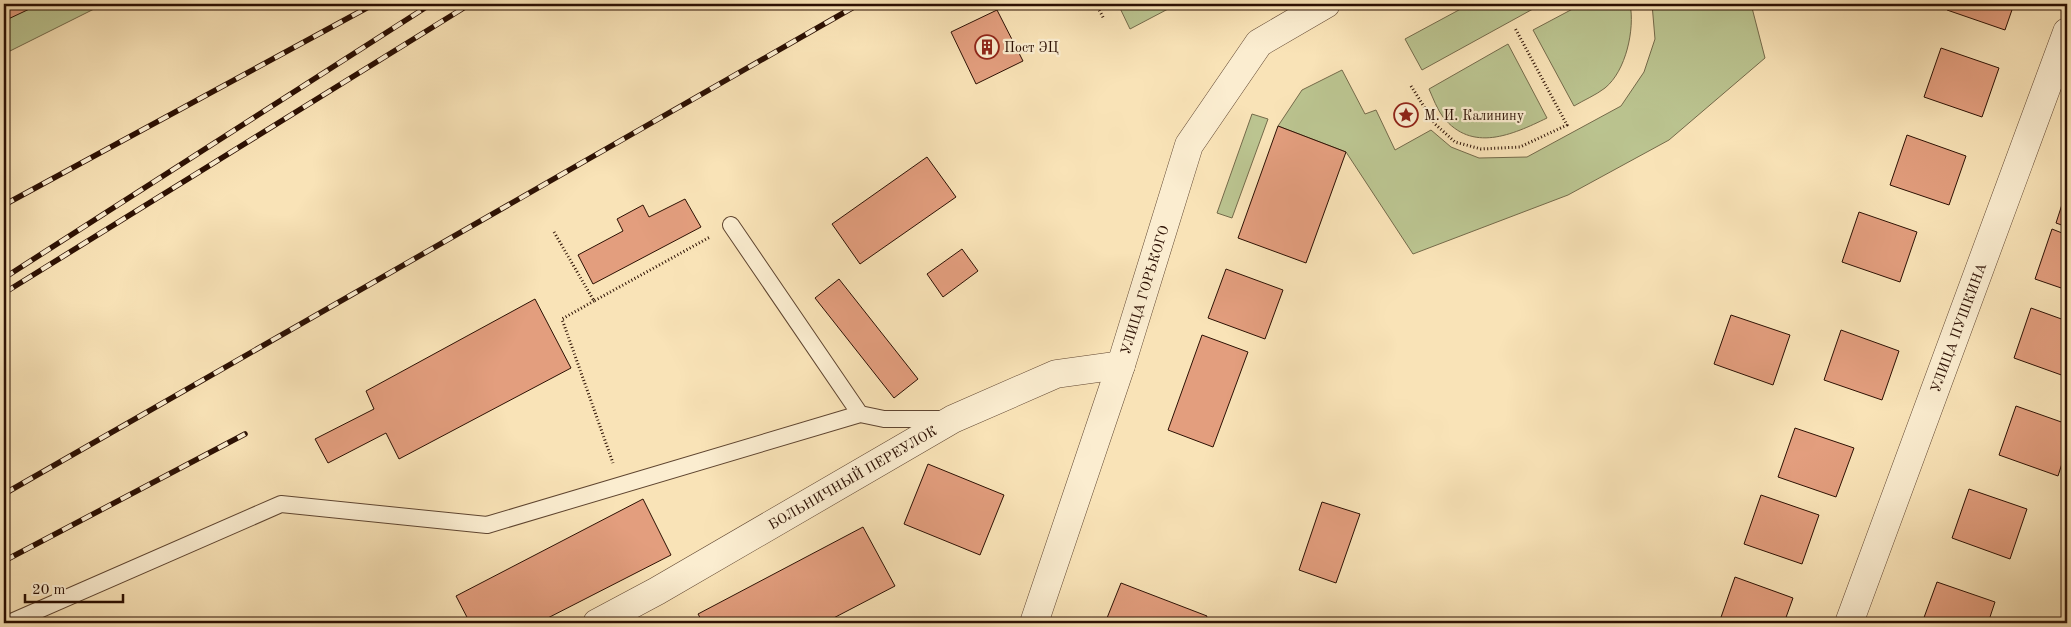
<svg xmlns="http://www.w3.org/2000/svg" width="2071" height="627" font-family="'Old Standard TT',serif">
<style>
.green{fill:#bbc490;stroke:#746a4a}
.building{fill:#e39e7e;stroke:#2c1003}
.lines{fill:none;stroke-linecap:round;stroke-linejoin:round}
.service-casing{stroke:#5f4530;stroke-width:18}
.minor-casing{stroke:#5f4530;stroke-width:29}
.tertiary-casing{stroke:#5f4530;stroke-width:29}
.path{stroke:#2c1003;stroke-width:3;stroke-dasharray:1 2.5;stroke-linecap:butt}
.service{stroke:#fbedd0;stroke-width:16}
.minor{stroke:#fbedd0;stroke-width:28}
.tertiary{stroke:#fbedd0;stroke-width:28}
.rail-casing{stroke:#2c1003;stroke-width:5.5}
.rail{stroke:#fbedd0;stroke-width:4;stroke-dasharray:11;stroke-linecap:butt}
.labels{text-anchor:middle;stroke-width:4.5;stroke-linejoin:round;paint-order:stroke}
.poi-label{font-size:14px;fill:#2c1003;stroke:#fbedd0;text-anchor:start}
.street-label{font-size:14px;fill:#2c1003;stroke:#fbedd0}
</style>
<rect width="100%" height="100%" fill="#f9e3b7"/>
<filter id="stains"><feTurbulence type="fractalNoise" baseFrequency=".004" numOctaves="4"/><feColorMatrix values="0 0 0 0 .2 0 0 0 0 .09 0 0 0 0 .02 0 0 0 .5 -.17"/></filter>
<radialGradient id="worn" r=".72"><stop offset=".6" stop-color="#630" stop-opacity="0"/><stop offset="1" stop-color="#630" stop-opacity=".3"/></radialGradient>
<path class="green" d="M 29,4 L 104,4 L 4,54 L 4,18 Z
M 1118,4 L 1165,4 L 1168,9 L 1130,29 Z
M 1470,4 L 1542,4 L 1422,70 L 1405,39 Z
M 1582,4 L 1630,4 C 1635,29 1626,71 1605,88 C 1596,95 1584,100 1574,106 L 1533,30 Z
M 1652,4 L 1751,4 L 1765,58 L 1669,140 L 1568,195 L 1413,254 L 1346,152 L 1278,126 L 1302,90 L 1342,70 L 1365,114 L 1376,110 L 1395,150 L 1431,130 L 1451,147 L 1479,158 L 1527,157 L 1621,106 L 1644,72 L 1655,39 Z
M 1508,44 L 1547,118 C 1512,135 1472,153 1443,117 C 1437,109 1433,98 1429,89 Z
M 1252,114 L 1268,119 L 1232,218 L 1217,213 Z"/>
<path class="building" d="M 4,4 L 40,4 L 4,21 Z
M 1949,4 L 2014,4 L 2005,30 L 1947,10 Z
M 997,10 L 1023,61 L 976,84 L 951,32 Z
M 1941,48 L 1999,68 L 1982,117 L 1924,97 Z
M 1278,126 L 1346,152 L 1306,263 L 1238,238 Z
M 1907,135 L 1966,156 L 1949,205 L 1890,185 Z
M 927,157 L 956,197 L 860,264 L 832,224 Z
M 2067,189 L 2067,227 L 2056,223 Z
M 685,199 L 701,227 L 593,284 L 578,255 L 623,231 L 617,219 L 643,205 L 649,217 Z
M 1859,212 L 1917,232 L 1900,282 L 1842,262 Z
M 2052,229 L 2067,235 L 2067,290 L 2035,279 Z
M 962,249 L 978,271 L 943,297 L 927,274 Z
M 1226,269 L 1283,290 L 1265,339 L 1208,318 Z
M 839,279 L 918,379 L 894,398 L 815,298 Z
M 535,299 L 571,368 L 399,459 L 386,433 L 328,463 L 315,439 L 374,409 L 366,391 Z
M 2031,308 L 2067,321 L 2067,377 L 2014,358 Z
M 1731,315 L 1790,335 L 1773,385 L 1714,364 Z
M 1841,330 L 1899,351 L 1882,400 L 1824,380 Z
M 1202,335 L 1248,352 L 1213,447 L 1168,430 Z
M 2016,406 L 2067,424 L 2067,448 L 2058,476 L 1999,455 Z
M 1795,428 L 1854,448 L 1836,497 L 1778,477 Z
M 928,464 L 1004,495 L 980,555 L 904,524 Z
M 1969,489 L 2027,509 L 2010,559 L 1952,538 Z
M 1761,495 L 1819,515 L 1802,564 L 1744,544 Z
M 643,499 L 671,555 L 538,623 L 470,623 L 456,596 Z
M 1322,502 L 1360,514 L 1336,583 L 1299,570 Z
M 863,527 L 895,586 L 824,623 L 703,623 L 698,614 Z
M 1735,577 L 1793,598 L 1784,623 L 1719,623 Z
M 1937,582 L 1995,602 L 1988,623 L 1922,623 Z
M 1121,583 L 1207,616 L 1204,623 L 1105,623 Z"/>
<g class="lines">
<g class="service-casing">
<path id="service" d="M 731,225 L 860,414
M 9,623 L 281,504 L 487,525 L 860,414 L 884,419 L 946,419"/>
</g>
<g class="minor-casing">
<g id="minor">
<path id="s1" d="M 597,623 L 657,591 L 953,419 L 1056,374 L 1121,365"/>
<path id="s2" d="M 1849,623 L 2067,32"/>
</g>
</g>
<g class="tertiary-casing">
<g id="tertiary">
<path id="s3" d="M 1034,623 L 1121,365 L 1189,145 L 1259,43 L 1326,4"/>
</g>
</g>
<path class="path" d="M 1096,4 L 1104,19
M 1411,86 L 1435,124 L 1455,142 L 1481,149 L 1520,147 L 1567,125 L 1515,28
M 554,232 L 594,301 L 710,237
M 594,301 L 562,319 L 613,463"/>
<use href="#service" class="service"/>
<use href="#minor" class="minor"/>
<use href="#tertiary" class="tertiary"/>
<g class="rail-casing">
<path id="rail" d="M 4,205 L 374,4
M 4,278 L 431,4
M 4,293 L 470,4
M 4,494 L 859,4
M 4,561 L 245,434"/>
</g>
<use href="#rail" class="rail"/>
</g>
<defs>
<g id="building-ring" transform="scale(1.25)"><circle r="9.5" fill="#fbedd0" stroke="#8f2418" stroke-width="1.5"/><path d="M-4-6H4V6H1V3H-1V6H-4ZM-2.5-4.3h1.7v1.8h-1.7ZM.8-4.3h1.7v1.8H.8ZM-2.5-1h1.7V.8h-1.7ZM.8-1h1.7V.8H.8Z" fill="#8f2418"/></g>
<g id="sight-ring" transform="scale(1.25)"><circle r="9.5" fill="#fbedd0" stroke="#8f2418" stroke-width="1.5"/><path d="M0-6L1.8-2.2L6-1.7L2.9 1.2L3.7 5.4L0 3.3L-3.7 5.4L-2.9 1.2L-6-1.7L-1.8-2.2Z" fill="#8f2418"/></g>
</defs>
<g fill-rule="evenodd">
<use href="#building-ring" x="987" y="47"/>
<use href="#sight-ring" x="1406" y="115"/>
</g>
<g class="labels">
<g class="poi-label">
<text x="1004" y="52">Пост ЭЦ</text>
<text x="1424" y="120">М. И. Калинину</text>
</g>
<g class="street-label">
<text dy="5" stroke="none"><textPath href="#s3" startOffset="351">УЛИЦА ГОРЬКОГО</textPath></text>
<text dy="5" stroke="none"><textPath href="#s2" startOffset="315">УЛИЦА ПУШКИНА</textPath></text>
<text dy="5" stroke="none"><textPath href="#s1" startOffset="294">БОЛЬНИЧНЫЙ ПЕРЕУЛОК</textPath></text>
</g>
</g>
<rect width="2071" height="627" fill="none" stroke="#f9e3b7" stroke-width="20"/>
<rect x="5" y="5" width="2061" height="617" fill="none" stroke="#2c1003" stroke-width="2.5"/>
<rect x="10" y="10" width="2051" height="607" fill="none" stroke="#2c1003"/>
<path d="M25 594v8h98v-8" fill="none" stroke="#2c1003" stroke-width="2.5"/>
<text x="32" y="594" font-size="15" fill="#2c1003" stroke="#fbedd0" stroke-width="4" paint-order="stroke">20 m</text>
<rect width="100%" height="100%" filter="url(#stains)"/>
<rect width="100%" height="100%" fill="url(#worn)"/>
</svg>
